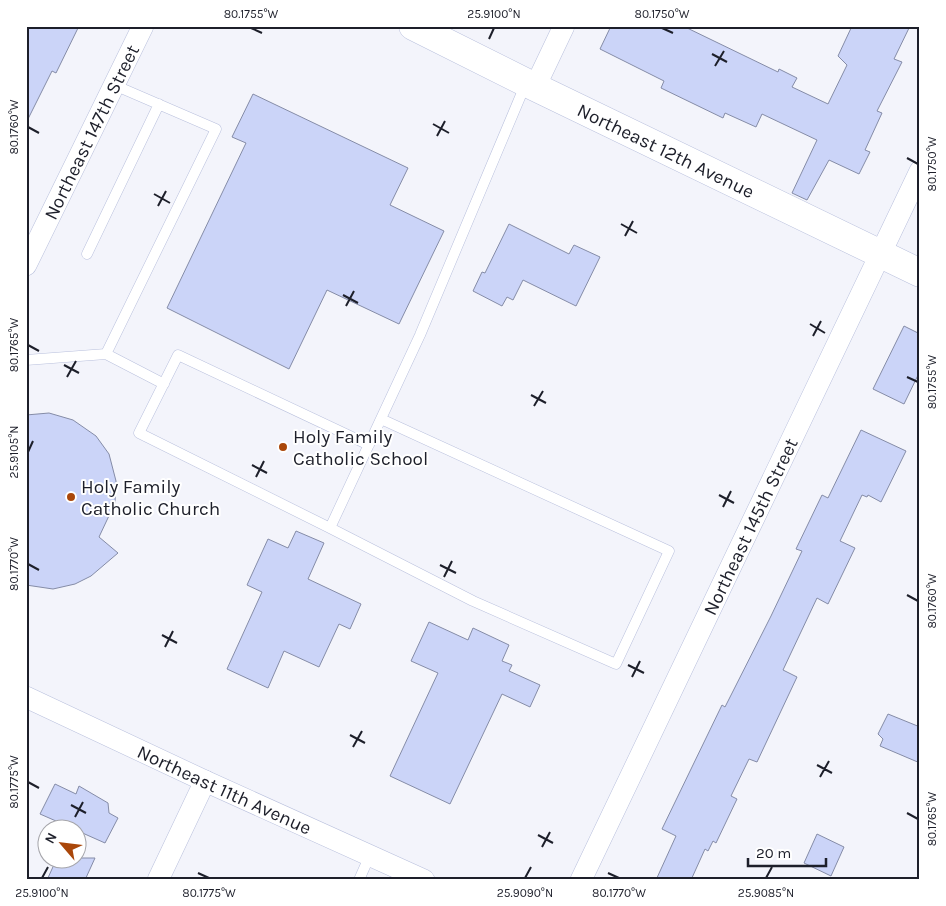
<svg xmlns="http://www.w3.org/2000/svg" width="946" height="906" font-family="Karla,sans-serif">
<style>
.building{fill:#cbd4f8;stroke:#858ca7}
.lines{fill:none;stroke-linecap:round;stroke-linejoin:round}
.lane-casing{stroke:#b9c0dd;stroke-width:11}
.street-casing{stroke:#b9c0dd;stroke-width:22}
.secondary-casing{stroke:#b9c0dd;stroke-width:29}
.lane{stroke:#fff;stroke-width:10}
.street{stroke:#fff;stroke-width:21}
.secondary{stroke:#fff;stroke-width:28}
.ticks{fill:none;stroke:#1d1f2a;stroke-width:2}
.poi-dot{fill:#aa470a;stroke:#fff;stroke-width:2}
.labels{text-anchor:middle;stroke-width:4;stroke-linejoin:round;paint-order:stroke}
.street-label{font-size:19px;fill:#1d1f2a;stroke:#fff}
.poi-label{font-size:19px;fill:#1d1f2a;stroke:#fff;text-anchor:start}
.neatline{fill:none;stroke:#1d1f2a;stroke-width:2}
.ticks-label{font-size:12px;text-anchor:middle;fill:#1d1f2a}
</style>
<rect width="100%" height="100%" fill="#f3f4fb"/>
<path class="building" d="M 26,26 L 79,26 L 56,73 L 52,71 L 26,123 Z
M 611,26 L 683,26 L 778,72 L 779,69 L 797,78 L 792,87 L 828,104 L 847,65 L 838,56 L 852,26 L 910,26 L 894,59 L 902,62 L 877,111 L 882,113 L 865,150 L 870,152 L 859,174 L 829,160 L 807,200 L 792,193 L 817,140 L 762,114 L 756,127 L 725,113 L 723,118 L 661,88 L 664,81 L 600,49 Z
M 253,94 L 408,168 L 390,205 L 444,231 L 399,324 L 327,290 L 289,369 L 167,308 L 246,143 L 232,137 Z
M 509,224 L 569,254 L 574,245 L 600,257 L 576,306 L 523,280 L 513,300 L 507,297 L 502,306 L 473,291 L 482,272 L 485,273 Z
M 904,326 L 920,334 L 920,371 L 904,404 L 873,389 Z
M 49,413 L 73,420 L 96,436 L 109,454 L 116,481 L 115,503 L 99,537 L 118,553 L 91,576 L 75,584 L 53,589 L 26,585 L 26,415 Z
M 861,430 L 906,451 L 881,502 L 868,495 L 867,497 L 862,495 L 840,541 L 855,548 L 828,604 L 817,598 L 791,653 L 783,670 L 797,677 L 757,762 L 749,759 L 731,796 L 737,799 L 716,843 L 713,841 L 708,851 L 705,849 L 691,880 L 656,880 L 676,836 L 662,829 L 722,705 L 725,707 L 771,616 L 802,551 L 796,549 L 822,495 L 828,498 Z
M 296,531 L 324,543 L 308,579 L 361,604 L 350,629 L 339,624 L 319,667 L 284,651 L 268,688 L 227,669 L 262,592 L 247,585 L 268,539 L 288,548 Z
M 429,622 L 468,640 L 473,628 L 509,645 L 502,661 L 512,665 L 509,671 L 540,685 L 530,707 L 502,694 L 450,804 L 390,776 L 438,673 L 411,661 Z
M 888,714 L 920,727 L 920,763 L 880,746 L 883,739 L 878,734 Z
M 55,784 L 76,794 L 79,786 L 108,803 L 109,813 L 118,818 L 105,843 L 78,831 L 78,828 L 72,828 L 40,814 Z
M 817,834 L 844,847 L 831,876 L 804,863 Z
M 57,858 L 95,858 L 85,880 L 47,880 Z"/>
<g class="lines">
<g class="lane-casing">
<path id="lane" d="M 87,254 L 159,104
M 106,354 L 216,129 L 114,85
M 26,360 L 106,354 L 164,384
M 381,419 L 669,551 L 616,664 L 473,601 L 330,528 L 420,335 L 526,83
M 330,528 L 139,433 L 178,355 L 369,445
M 359,880 L 370,855"/>
</g>
<g class="street-casing">
<g id="street">
<path d="M 535,87 L 564,26"/>
<path id="s1" d="M 26,265 L 143,26"/>
<path id="s2" d="M 26,697 L 205,781 L 424,880"/>
<path d="M 158,880 L 205,781"/>
<path id="s3" d="M 581,880 L 920,171"/>
</g>
</g>
<g class="secondary-casing">
<g id="secondary">
<path id="s4" d="M 413,26 L 535,87 L 920,273"/>
</g>
</g>
<use href="#lane" class="lane"/>
<use href="#street" class="street"/>
<use href="#secondary" class="secondary"/>
</g>
<path class="ticks" d="M 251,28 L 262,33M 662,28 L 673,33M 489,39 L 494,28M 712,54 L 727,62M 715,66 L 724,51M 433,124 L 449,133M 28,127 L 39,133M 437,136 L 445,121M 907,158 L 918,164M 154,194 L 170,203M 158,206 L 166,191M 621,224 L 637,233M 625,236 L 633,221M 343,295 L 358,303M 346,306 L 354,291M 810,324 L 825,333M 813,336 L 821,321M 28,345 L 39,351M 64,365 L 79,373M 67,377 L 76,361M 907,377 L 918,382M 531,395 L 546,403M 534,406 L 543,391M 28,452 L 33,441M 252,465 L 267,473M 256,477 L 264,461M 719,495 L 734,503M 723,507 L 731,491M 28,564 L 39,570M 440,565 L 456,573M 444,577 L 452,561M 907,595 L 918,601M 162,635 L 177,643M 165,647 L 173,631M 628,665 L 644,673M 632,677 L 640,661M 350,735 L 365,743M 353,747 L 362,731M 817,765 L 832,773M 820,777 L 829,761M 28,782 L 39,788M 71,805 L 86,813M 907,813 L 918,819M 75,817 L 83,802M 538,835 L 553,843M 542,847 L 550,832M 198,873 L 209,878M 608,873 L 619,878M 42,878 L 48,867M 525,878 L 531,867M 766,878 L 772,867"/>
<g class="poi-dot">
<circle cx="283" cy="447" r="5"/>
<circle cx="71" cy="497" r="5"/>
</g>
<g class="labels">
<g class="street-label">
<text dy="7" stroke="none"><textPath href="#s1" startOffset="148">Northeast 147th Street</textPath></text>
<text dy="7" stroke="none"><textPath href="#s4" startOffset="282">Northeast 12th Avenue</textPath></text>
<text dy="7" stroke="none"><textPath href="#s3" startOffset="392">Northeast 145th Street</textPath></text>
<text dy="7" stroke="none"><textPath href="#s2" startOffset="219">Northeast 11th Avenue</textPath></text>
</g>
<g class="poi-label">
<text x="293" y="443">Holy Family<tspan x="293" dy="22">Catholic School</tspan></text>
<text x="81" y="493">Holy Family<tspan x="81" dy="22">Catholic Church</tspan></text>
</g>
</g>
<rect width="946" height="906" fill="none" stroke="#ffffff" stroke-width="55"/>
<g transform="translate(62 844) rotate(298)"><circle r="24" fill="#ffffff" stroke="#a5a5aa"/>
<path d="M0-4L9 19L0 12L-9 19Z" fill="#aa470a"/>
<text y="-8" font-size="14" font-weight="bold" text-anchor="middle" fill="#1d1f2a">N</text>
</g>
<path d="M748 858v8h78v-8" fill="none" stroke="#1d1f2a" stroke-width="2.5"/>
<text x="756" y="858" font-size="15" fill="#1d1f2a" stroke="#ffffff" stroke-width="4" paint-order="stroke">20 m</text>
<rect x="28" y="28" width="890" height="850" class="neatline"/>
<g class="ticks-label">
<text x="251" y="18">80.1755°W</text>
<text x="494" y="18">25.9100°N</text>
<text x="662" y="18">80.1750°W</text>
<text transform="translate(14 127) rotate(-90)" y="4">80.1760°W</text>
<text transform="translate(932 164) rotate(-90)" y="4">80.1750°W</text>
<text transform="translate(14 345) rotate(-90)" y="4">80.1765°W</text>
<text transform="translate(932 382) rotate(-90)" y="4">80.1755°W</text>
<text transform="translate(14 452) rotate(-90)" y="4">25.9105°N</text>
<text transform="translate(14 564) rotate(-90)" y="4">80.1770°W</text>
<text transform="translate(932 601) rotate(-90)" y="4">80.1760°W</text>
<text transform="translate(14 782) rotate(-90)" y="4">80.1775°W</text>
<text transform="translate(932 819) rotate(-90)" y="4">80.1765°W</text>
<text x="42" y="897">25.9100°N</text>
<text x="209" y="897">80.1775°W</text>
<text x="525" y="897">25.9090°N</text>
<text x="619" y="897">80.1770°W</text>
<text x="766" y="897">25.9085°N</text>
</g>
</svg>
